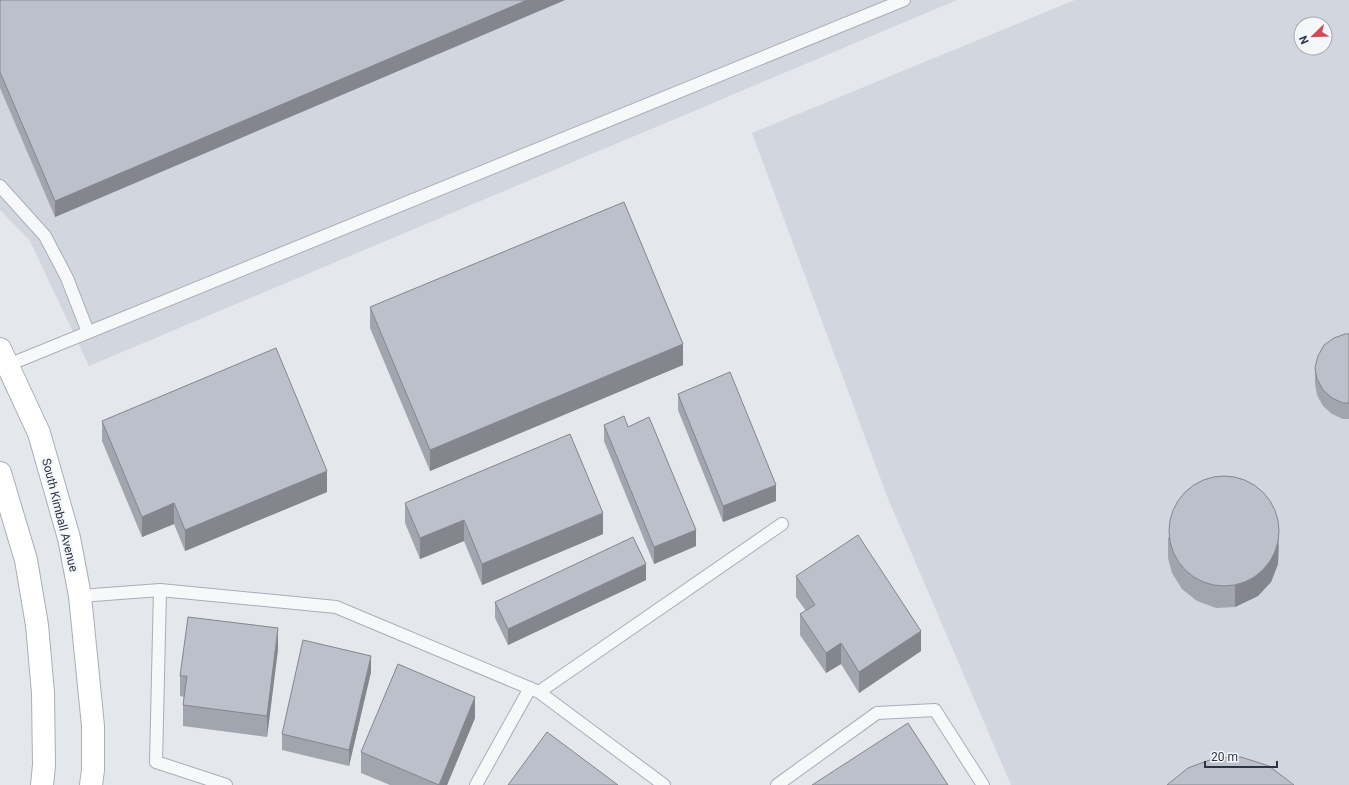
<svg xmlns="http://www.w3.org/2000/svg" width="1349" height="785" font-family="Roboto,sans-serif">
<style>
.built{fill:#d2d6de;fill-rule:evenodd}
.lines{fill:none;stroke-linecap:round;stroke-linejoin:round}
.service-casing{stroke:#a9aeb7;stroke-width:14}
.secondary-casing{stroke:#a9aeb7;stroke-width:24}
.service{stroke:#f7f8fa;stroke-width:12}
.secondary{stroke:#fff;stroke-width:22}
.wall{fill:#a1a5ae}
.shaded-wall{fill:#83868d}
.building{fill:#bbc0ca;stroke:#83868d}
.labels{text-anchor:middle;stroke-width:4;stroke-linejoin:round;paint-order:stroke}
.street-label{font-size:12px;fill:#2b3445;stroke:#f4f6f9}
</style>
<rect width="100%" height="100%" fill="#e4e7ec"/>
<path class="built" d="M 0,0 L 957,0 L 89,366 L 30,241 L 0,210 Z
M 1075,0 L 1349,0 L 1349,785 L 1011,785 L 887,496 L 752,133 ZM 1301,24 L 1325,24 L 1325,48 L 1301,48 Z"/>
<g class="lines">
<g class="service-casing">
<path id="service" d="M 0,186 L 45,236 L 67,278 L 88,332
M 8,365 L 904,0
M 160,590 L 156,762 L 226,785
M 80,596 L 160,590 L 336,607 L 539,692 L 782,524
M 539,692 L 664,785
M 476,785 L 530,688
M 777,785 L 877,713 L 935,710 L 983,785"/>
</g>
<g class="secondary-casing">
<path id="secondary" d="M 0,349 L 39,433 L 69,538 L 80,596 L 93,726 L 93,770 L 91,785
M 0,473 L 26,560 L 37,625 L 43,693 L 44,765 L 42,785"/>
</g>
<use href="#service" class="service"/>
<use href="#secondary" class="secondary"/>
</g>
<path class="wall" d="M 0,0 L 565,0 L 55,217 L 0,88 Z
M 370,307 L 683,365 L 430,471 L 370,328 Z
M 1349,334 L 1349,419 L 1343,419 L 1332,414 L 1323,406 L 1317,395 L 1315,384 L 1315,368 Z
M 678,394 L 776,501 L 723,522 L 678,410 Z
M 102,421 L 327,492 L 185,551 L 174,524 L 142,537 L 102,441 Z
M 604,425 L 628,427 L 696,546 L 654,564 L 604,441 Z
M 405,503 L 603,534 L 482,585 L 464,541 L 420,559 L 405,523 Z
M 1168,537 L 1279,545 L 1278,564 L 1271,582 L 1258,596 L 1235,607 L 1216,608 L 1197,601 L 1182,589 L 1172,573 L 1168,558 Z
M 796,576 L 921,651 L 859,693 L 841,664 L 826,673 L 800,635 L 800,614 L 806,611 L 796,597 Z
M 646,580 L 508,645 L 495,618 L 495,602 Z
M 278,649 L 267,737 L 183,726 L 183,705 L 184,697 L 180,696 L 180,676 Z
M 371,672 L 349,766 L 282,750 L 282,734 Z
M 475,718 L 447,785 L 390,785 L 361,773 L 361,752 Z"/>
<path class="shaded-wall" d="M 527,0 L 565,0 L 55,217 L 55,201 Z
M 683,344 L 683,365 L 430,471 L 430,450 Z
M 327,471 L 327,492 L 185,551 L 185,530 Z
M 776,485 L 776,501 L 723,522 L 723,506 Z
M 174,503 L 174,524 L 142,537 L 142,517 Z
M 603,513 L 603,534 L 482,585 L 482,564 Z
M 464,520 L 464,541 L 420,559 L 420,538 Z
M 1279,524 L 1278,564 L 1271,582 L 1258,596 L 1235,607 L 1235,586 Z
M 696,530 L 696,546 L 654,564 L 654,547 Z
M 646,564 L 646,580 L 508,645 L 508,629 Z
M 278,628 L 278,649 L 267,737 L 267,716 Z
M 921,631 L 921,651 L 859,693 L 859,672 Z
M 841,643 L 841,664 L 826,673 L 826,653 Z
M 371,656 L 371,672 L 349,766 L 349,750 Z
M 475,697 L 475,718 L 447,785 L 439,785 Z"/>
<path class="building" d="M 0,0 L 527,0 L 55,201 L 0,72 Z
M 624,202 L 683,344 L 430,450 L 370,307 Z
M 1345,334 L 1349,334 L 1349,403 L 1343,403 L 1332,398 L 1323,390 L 1317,379 L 1315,368 L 1318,356 L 1324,345 L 1334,338 Z
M 276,348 L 327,471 L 185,530 L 174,503 L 142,517 L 102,421 Z
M 730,372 L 776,485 L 723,506 L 678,394 Z
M 624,416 L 628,427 L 649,417 L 696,530 L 654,547 L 604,425 Z
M 570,434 L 603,513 L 482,564 L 464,520 L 420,538 L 405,503 Z
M1169 531a55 55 0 1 1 110 0a55 55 0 1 1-110 0Z
M 858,535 L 921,631 L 859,672 L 841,643 L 826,653 L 800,614 L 815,605 L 796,576 Z
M 633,537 L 646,564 L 508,629 L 495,602 Z
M 188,617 L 278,628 L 267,716 L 183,705 L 187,676 L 180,676 Z
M 303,640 L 371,656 L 349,750 L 282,734 Z
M 398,664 L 475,697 L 439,785 L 361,752 Z
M 908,723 L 948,785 L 812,785 Z
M 547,732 L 618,785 L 508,785 Z
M 1241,757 L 1269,766 L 1294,785 L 1167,785 L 1188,768 L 1215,758 Z"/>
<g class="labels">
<g class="street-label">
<text transform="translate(60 515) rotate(76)" y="4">South Kimball Avenue</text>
</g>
</g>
<g transform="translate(1313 36) rotate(247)"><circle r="19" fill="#f4f6f9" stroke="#a4a8b1"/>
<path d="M0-3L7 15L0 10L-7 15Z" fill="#d1495b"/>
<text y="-6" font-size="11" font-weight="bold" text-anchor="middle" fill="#2b3445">N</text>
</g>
<path d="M1205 761v6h72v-6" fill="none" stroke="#2b3445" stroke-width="2"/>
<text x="1211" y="761" font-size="12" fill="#2b3445" stroke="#f4f6f9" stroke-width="3" paint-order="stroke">20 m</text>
</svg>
